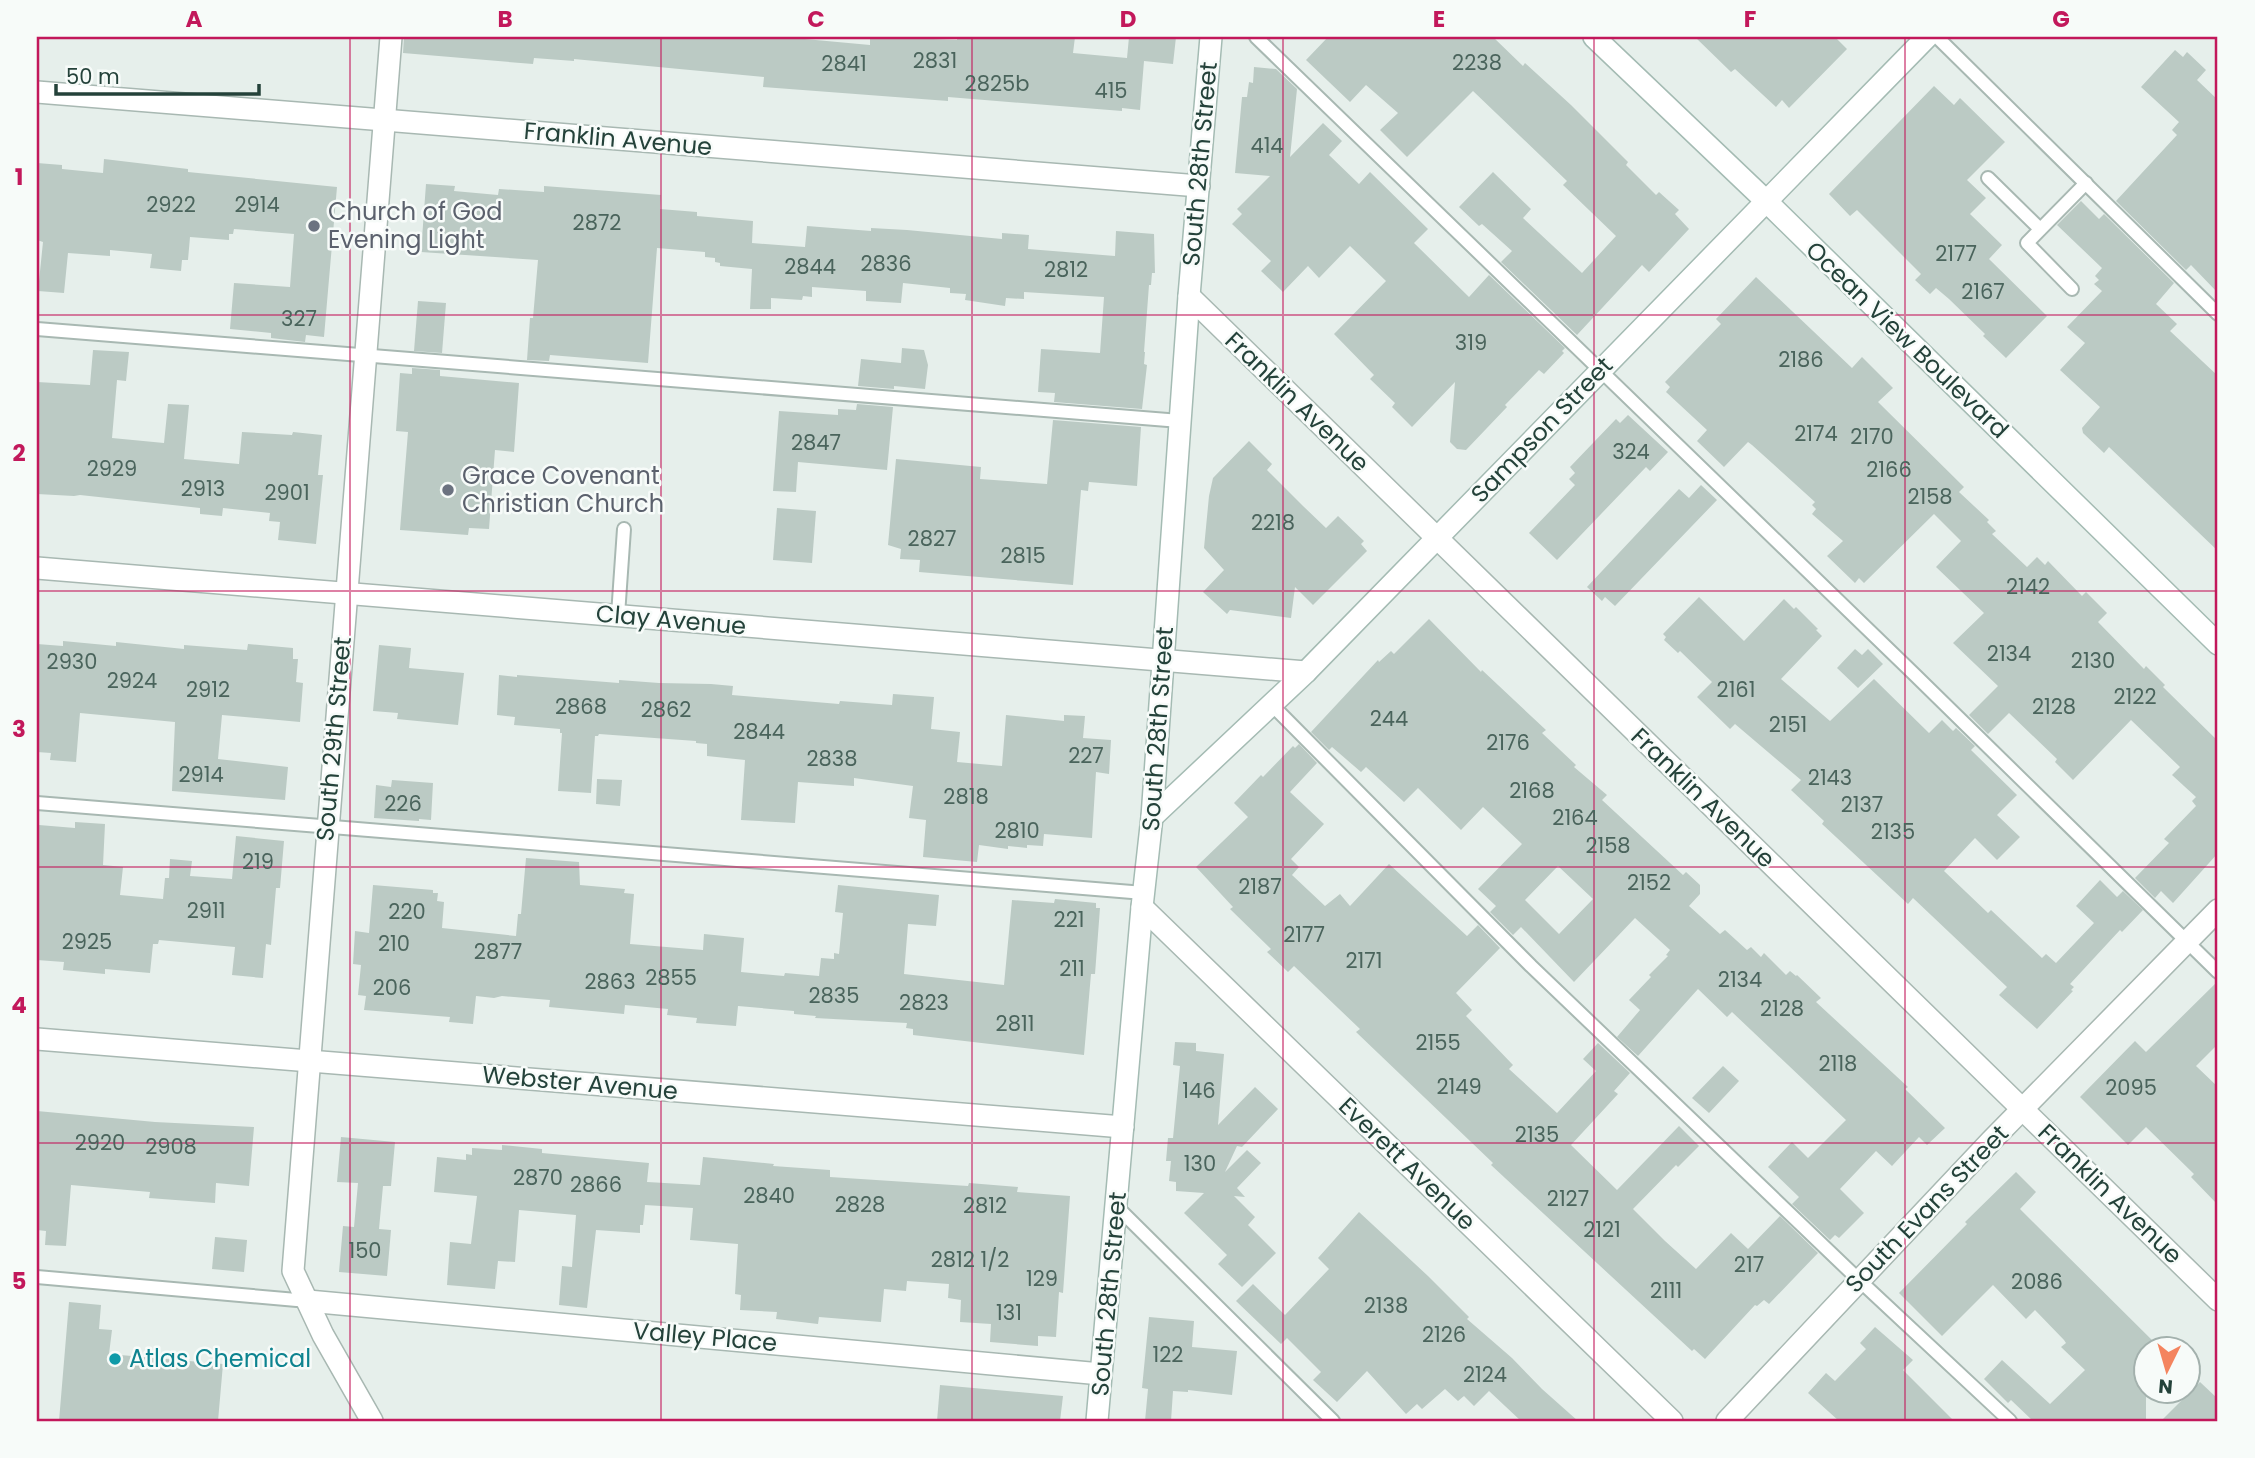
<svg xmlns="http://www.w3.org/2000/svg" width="2255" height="1458" font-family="Poppins,sans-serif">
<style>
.building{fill:#bbcac4;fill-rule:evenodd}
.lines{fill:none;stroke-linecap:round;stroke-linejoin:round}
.lane-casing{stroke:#a8b8b2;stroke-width:16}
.street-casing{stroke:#a8b8b2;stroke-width:24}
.secondary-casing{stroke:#a4bbb3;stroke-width:24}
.lane{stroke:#fff;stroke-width:12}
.street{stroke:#fff;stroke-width:21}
.secondary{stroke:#fff;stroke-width:21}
.grid{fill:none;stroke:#c2185b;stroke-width:2;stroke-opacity:0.55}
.worship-dot{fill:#6b7280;stroke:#f7fbf9;stroke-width:2.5}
.culture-dot{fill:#0f9aa8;stroke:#f7fbf9;stroke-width:2.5}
.labels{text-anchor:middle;stroke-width:5;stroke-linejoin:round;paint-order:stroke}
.number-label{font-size:21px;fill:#4a645c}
.street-label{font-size:24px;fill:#24423a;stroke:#f7fbf9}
.worship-label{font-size:24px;fill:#5b616d;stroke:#f7fbf9;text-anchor:start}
.culture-label{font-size:24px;fill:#0d838f;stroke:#f7fbf9;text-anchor:start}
.neatline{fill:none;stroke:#c2185b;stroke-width:2.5}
.grid-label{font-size:23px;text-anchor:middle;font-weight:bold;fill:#c2185b}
</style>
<rect width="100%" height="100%" fill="#e6efeb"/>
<!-- building -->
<g class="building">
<path d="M404,37h391l-1,1 76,7v-7l15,1v-2l72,3v-3h118l-2,16 54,5 2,-21h47l-3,27 -29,-3 -4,49 -18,-2v3l-174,-14v4l-185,-14 1,-10 -190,-18v2l-40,-3 -1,6 -130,-11z"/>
<path d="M1328,37h165l30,29 2,-3 46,42 57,57 -2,3 30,30 3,-3 20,18 -4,4 14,15 -40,43 -7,-7 -65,70 -76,-73 11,-11 -30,-27 -3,2 -20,-19 34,-35 38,37 -8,9 59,55 34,-37 -53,-51 4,-4 -94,-90 -66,66 -27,-27 18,-17 -32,-28 -16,17 -44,-42z"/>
<path d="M1695,37h140l12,12 -58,59 -7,-8 -6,7 -41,-38 -4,3z"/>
<path d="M2175,50l8,7 4,-5 19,18 -9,10 21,20v193l-27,-28 -5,5 -70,-69 61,-66 -5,-5 7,-8 -38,-35z"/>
<path d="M1254,67l22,2 21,20 -7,68 33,-34 19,18 -13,14 30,29 11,-12 58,57 -14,14 55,54 20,-22 76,73 -3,3 2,2 -20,21 -5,-4 -34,35 2,2 -41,43 -9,-1 -7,-7 5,-60 -43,45 -20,-20 3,-4 -25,-24 4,-4 -40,-41 52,-53 -36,-35 -31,32 -11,-12 -25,26 -22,-21 10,-10 -39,-37 10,-10 -5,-5 33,-33 -35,-3 7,-76h5l2,-15 4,1z"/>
<path d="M1934,86l20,19 6,-7 45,44 -38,38 19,18 -16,16 32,31 -13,14 58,57 -41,42 -23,-22 2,-2 -36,-35 -13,-11 -6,6 -15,-14 6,-6 -64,-64 -7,6 -21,-22z"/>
<path d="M104,159l84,10v3l149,15 -13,150 -18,-2 -1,7 -34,-4v-5l-41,-4 4,-46 56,4 4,-53 -60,-5 -1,5h-4v6l-39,-3 -2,23h-6l-1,11 -31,-3 2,-14 -42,-4v6l-42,-3 -4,40 -26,-2 5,-49 -6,-2v-77l25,2v4l41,4z"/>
<path d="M426,184l29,2 -1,5 44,4 1,-6 45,3v-6l117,9 -1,14 37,3v4l56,5 -1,22 53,4 2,-21 64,5v-3l36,2 95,9v-6l27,2 -1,14 87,7 1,-25 38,3 1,39h-3l-1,12h-2l-5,67h1l-1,12 3,1 -5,44 -88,-7 1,-9 -17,-1 3,-43 59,4 4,-56 -80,-5v7l-18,-1 -1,8 -40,-6 1,-6 -16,-1v-5l-47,-5 -2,20 -35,-2v-10l-54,-4v10l-9,-1 -1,4 -31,-2v11h-21l2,-40 -32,-3v-3l-5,-1v-4l-10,-1v-5l-48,-4 -9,115 -98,-8 -1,6 -22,-1 3,-42h3l5,-58 -117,-8z"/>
<path d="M2081,201l18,18 5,-5 70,69 -18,21 21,20 -7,7 48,45v175l-109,-104 -5,6 -21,-20 -1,-5 18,-21 -40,-37 25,-27 -18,-16 35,-36 -8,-7 5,-4 -4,-4 7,-8 -45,-43z"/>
<path d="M1756,277l96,91 10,-11 31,31 -15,14 86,85 -5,5 30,28 -2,2 9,9 -4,3 35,33 10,-10 8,8 3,-4 34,35 4,-4 21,21 -9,9 46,47 2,-3 19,19 -2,2 55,54v112l-45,50 -12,-12 -6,7 -20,-20 34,-35 -5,-4 32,-33 -4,-5 4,-4 -24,-22 8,-8 -49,-47 -58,60 -18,-18 2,-3 -48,-46 -21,21 -19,-19 29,-29 -45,-43 31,-30 -48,-46 25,-26 -27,-27 -70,69 -5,-5 -4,5 -28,-27 16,-15 -31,-27 4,-5 -4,-4 3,-3 -63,-57 -4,-3 -24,25 -27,-26 10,-11 -41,-38 4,-5 -5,-5 56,-58 -5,-5z"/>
<path d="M418,301l28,2 -4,50 -28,-2z"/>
<path d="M902,348l22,2 4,15 -3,24 -31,-3v3l-36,-3 3,-27 40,4z"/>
<path d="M93,350l36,2 -3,29 -9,-1 -5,58 52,5 4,-39 21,1 -5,54 55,5 3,-32 50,3 1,-3 29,3 -4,40h5l-7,69 -38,-4 2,-18 -11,-1 1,-8 -47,-5 -1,8 -22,-2v-6l-18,-2 -102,-11 -6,1 -37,-2v-112l53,3z"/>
<path d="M412,368l28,2v6l79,7 -5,69 -19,-2 -6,79 -20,-1 -1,7 -68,-5 8,-98 -12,-1 4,-58 12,1z"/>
<path d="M857,404l36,3 -6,63 -89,-8 -2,30 -23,-1 6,-80 59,4v-6l18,1z"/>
<path d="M1628,415l40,37 -18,19 -4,-4 -89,93 -28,-27 46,-48 -6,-6 6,-6 -5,-6 46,-48 4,4z"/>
<path d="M1053,420l88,7 -4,59 -48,-4 -1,9 -7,-1 -8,95 -154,-13 1,-12 -20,-1 1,-10 -13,-4 8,-86 85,8 -1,12 67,5z"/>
<path d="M1249,441l23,23 -5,6 36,36 23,22 12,-12 26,25 -3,3 6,7 -54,54 -18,-18 -4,31 -61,-8 -3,4 -24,-22 21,-22 -20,-22 5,-52 4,-18z"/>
<path d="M1701,485l16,15 -102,106 -10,-9 -3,4 -15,-14 92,-98 10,9z"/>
<path d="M777,508l39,3 -4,52 -39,-3z"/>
<path d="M1699,597l45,44 40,-42 10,10 2,-2 22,22 -2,1 6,6 -41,43 49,42 44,-42 55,54 13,-13 11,11 3,-3 19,18 -4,4 46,45 -20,20 23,22 -23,23 -22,-22 -31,33 44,42 3,-3 51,48 4,-4 10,9 38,-40 -18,-17 24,-26 17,17 6,-6 20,19 -21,22 -2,-2 -50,54 4,3 -3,3 2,1 -36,38 -38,-34 8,-8 -94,-89 -5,6 -86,-80 2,-3 -33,-31 10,-10 -66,-56 -5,5 -33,-32 15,-15 -32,-31 -2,2 -14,-13 2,-3 -3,-3z"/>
<path d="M1429,619l52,53 1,-2 64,60 -4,3 34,32 -2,2 33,28 -5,5 81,75 3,-3 14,13v9l-11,12 31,28 5,-4 22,20 4,-3 10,10 3,-4 22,22 4,-4 6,5 1,-1 24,23 -5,4 92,85 -3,2 40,39 -18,17 -8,-8 -27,29 -16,-15 -36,38 24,24 -25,25 -4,-3 -5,5 -38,-36 7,-7 -31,-30 24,-25 16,16 38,-38 -114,-108 -5,5 -29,-28 -60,67 -21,-19 23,-27 -11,-10 22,-23 -2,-2 19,-19 -2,-1 4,-5 -35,-32 -61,64 -53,-55 -8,8 -23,-23 6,-6 -18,-17 44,-45 -39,-37 -22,23 -43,-42 -14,14 -38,-35 -5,5 -29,-25 -3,3 -18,-18 67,-72 1,2 12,-11 3,3zM1558,866l35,33 -34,35 -34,-34z"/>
<path d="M63,641l53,5v-4l68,7v-4l63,5 1,-6 45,4v11h5l-2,23 7,1 -3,39 -78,-7 -4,44 70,8 -3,33 -113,-9 3,-69 -95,-9 -4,49 -26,-2 1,-7 -14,-1v-108l26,2z"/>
<path d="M379,645l32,3 -2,20 55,5 -6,52 -61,-6 1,-6 -25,-2z"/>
<path d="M1855,649l7,6 6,-6 15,15 -25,24 -21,-20z"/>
<path d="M499,675l18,2v-2l102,8v-3l40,3 52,1 22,2 -1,9 107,9 1,-3 52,4 1,-11 41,3 -3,32 29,3 -3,30 45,4 4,-51 58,6v-6l21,1 -2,22 28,2 -2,34 -13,-2 -4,66 -48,-4 -1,12 -16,-1v3l-19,-2v3l-29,-4 -2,17 -54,-5 3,-37 -17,-2 4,-32 -59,-8v8l-56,-4 -3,41 -54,-3 4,-60 -38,-4v-12l-11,-1v-2l-97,-7 -1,2h-3l-4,57 -33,-2 4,-58h-2v-4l-46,-4 1,-8 -18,-2z"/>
<path d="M1299,744l18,19 -27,29 34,32 -33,35 8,8 -7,8 33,31 15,-12 10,12 39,-42 78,72 11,-11 22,23 -44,45 16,17 -6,6 47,49 -4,4 48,44 39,-42 -13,-12 15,-16 32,30 -16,18 4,3 -47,51 46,45 62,-64 20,20 -21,21 -2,-2 -43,44 32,32 31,28 35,-36 17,16 32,-33 38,37 -49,51 -5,-4 -7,6 -2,-1 -50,54 -11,-10 -2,2 -201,-186 2,-2 -137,-131 4,-3 -66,-63 -6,6 -21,-20 4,-3 -41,-40 3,-2 -37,-40 52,-50 -14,-14 27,-28 2,2 30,-31 2,2z"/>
<path d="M597,779l25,1 -2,26 -24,-2z"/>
<path d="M392,780l41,3 -2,37 -12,-1v2l-45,-3 2,-33 15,2z"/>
<path d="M75,822l30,2 -2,41 20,2 -3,28 43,4 2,-21h4l1,-19 22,2 -2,15 42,3 4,-43 48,5 -4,47h-4l-5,57 -5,-1 -3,34 -31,-3 3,-28 -76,-7 -1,4h-5l-3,29 -45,-4v5l-42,-4 1,-8 -27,-2v-127h2v-8l36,3z"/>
<path d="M526,858l53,4 1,23 45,4 -1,4 10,1 -4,50 73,6 1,-16 40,4 -3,34 43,4 1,-3 34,3 2,-18 13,1v-6l5,1 4,-41 -8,-1 3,-27 101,10 -3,31 -28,-2 -4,50 100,11 8,-85 42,3 1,-4 41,4v5h4l-5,66h-4l-7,81 -171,-20v-6l-7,-1 1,-5 -92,-5 1,-2 -22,-2v-3l-56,-5 -2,20 -40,-3 1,-5 -30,-3 1,-6 -43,-4 -1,9 -75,-7 1,-7 -48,-4 -8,2 -18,-2 -3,28 -24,-2 1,-5 -86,-7 2,-14 -8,-1 3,-30 -8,-1 2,-33 14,2 4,-48 60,5v3h5l-1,8 7,1 -2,26 74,8 2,-22h3z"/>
<path d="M2218,981v63l-22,22 22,21v118l-27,-28 3,-3 -48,-47 -18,18 -48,-48 55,-56 11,11z"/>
<path d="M1175,1042l21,1v8l28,3 -6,71 37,-38 23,22 -36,38 -5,-1 -12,26 22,-22 14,13 -24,25 8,9 -11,-1 21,21 -7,8 28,28 -34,34 -24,-23 9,-9 -43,-42 20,-20 -28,-2v-9l-7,-1 2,-20h-5l2,-23h5l7,-72 -7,-1z"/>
<path d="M1723,1066l16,15 -30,32 -17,-15z"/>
<path d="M37,1111l118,11 99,5 -5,59 -33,-3 -1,20 -66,-5 1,-6 -79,-7 -5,61 -21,-1 1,-14 -9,-1z"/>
<path d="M341,1137l54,5 -4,44h-8l-4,43 12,1 -4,46 -48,-4 4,-46 11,1 4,-44 -21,-1z"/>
<path d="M502,1145l40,4v4l107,10 -2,19 53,3 3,-28 71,7 -1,2 57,4v7l138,9 1,-3 49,4 -1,5 53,4 -7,97 -4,-1 -3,45 -18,-1v10l-48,-4 1,-18 -31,-2 1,-22 -13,-2 1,-14 -42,-3 -1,10 -22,-2 -3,33 -62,-5 -1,7 -42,-5 1,-7 -37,-2 1,-15 -6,-1 3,-50 -48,-4 3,-32 -48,-3 -2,20h-3v8l-44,-3 -9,78 -28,-3 3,-39 10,1 4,-52 -57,-5 -4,52 -17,-1 -3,28 -48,-4 3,-43 21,2 6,-48 -43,-4 3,-35 29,3v-6l6,1v-7l30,2z"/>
<path d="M2016,1172l20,20 -16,17 138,137 -3,3h-9v72h-113l-22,-21 -3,3 -24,-24 18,-19 48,44 35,-34 -24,-23 5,-4 -2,-3 -29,-30 -9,9 -33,-34 -51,51 -43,-43 68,-69 -2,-2z"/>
<path d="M1359,1212l69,64 41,41 -2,2 45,39 30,31 36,32h-57l-32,-30 -15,15 -10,-10 -6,5 -13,-12 -23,20 -5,-5 -11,10 -39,-43 -30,31 -24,-22 8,-8 -34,-34 -6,6 -45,-43 17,-17 32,31 44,-46 -11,-11z"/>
<path d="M215,1237l32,3 -3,32 -32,-3z"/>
<path d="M69,1302l32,3 -2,24 13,1 -3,24 114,10 -5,57h-159z"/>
<path d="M1149,1317l45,4 -2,26 45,4 -5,44 -44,-5v2l-15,-1 -2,30h-26l3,-32 -6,-1z"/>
<path d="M1875,1327l38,33 -10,10 51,51h-115l-31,-28 18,-20 9,8 31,-32 -6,-6z"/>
<path d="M2200,1382l18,17v22h-57z"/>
<path d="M940,1385l123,11 -3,25h-123z"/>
</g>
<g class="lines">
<defs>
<g id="lane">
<path d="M1256,37l659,638 303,297"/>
<path d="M1937,37l281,277"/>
<path d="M1988,178l52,51"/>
<path d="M2072,289l-45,-46 59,-60"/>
<path d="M37,329l1143,92"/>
<path d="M618,615l6,-86"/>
<path d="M1271,704l260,262 328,314 151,141"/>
<path d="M37,803l1107,90"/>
<path d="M1117,1207l216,214"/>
<path d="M37,1277l271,24"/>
</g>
<g id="street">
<path d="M37,92l1162,94"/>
<path d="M1189,296l1029,1004"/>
<path d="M37,568l1269,104"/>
<path d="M1142,907l530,514"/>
<path d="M37,1039l1086,88"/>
<path d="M308,1301l793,73"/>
<path d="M372,1421l-49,-86 -30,-64 98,-1234"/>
<path d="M1727,1421l264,-280 227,-231"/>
</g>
<g id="secondary">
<path d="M1594,37l172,164 452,443"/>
<path d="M1152,817l154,-145 621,-635"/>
<path d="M1097,1421l45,-514 10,-90 37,-521 22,-259"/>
</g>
</defs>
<!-- lane casing -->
<use href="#lane" class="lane-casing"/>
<!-- street casing -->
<use href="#street" class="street-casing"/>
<!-- secondary casing -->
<use href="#secondary" class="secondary-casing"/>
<!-- lane -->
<use href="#lane" class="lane"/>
<!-- street -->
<use href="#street" class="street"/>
<!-- secondary -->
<use href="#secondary" class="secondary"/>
</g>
<!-- grid -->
<path class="grid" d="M350,37v1384M661,37v1384M972,37v1384M1283,37v1384M1594,37v1384M1905,37v1384M37,315h2181M37,591h2181M37,867h2181M37,1143h2181"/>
<!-- markers -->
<g class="worship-dot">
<circle cx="314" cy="226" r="7"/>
<circle cx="448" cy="490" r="7"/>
</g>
<circle class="culture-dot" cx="115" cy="1359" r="7"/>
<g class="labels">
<!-- number labels -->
<g class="number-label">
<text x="935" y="68">2831</text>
<text x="1477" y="70">2238</text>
<text x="844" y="71">2841</text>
<text x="997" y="91">2825b</text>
<text x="1111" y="98">415</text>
<text x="1267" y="153">414</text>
<text x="171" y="212">2922</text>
<text x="257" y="212">2914</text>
<text x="597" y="230">2872</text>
<text x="1956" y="261">2177</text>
<text x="886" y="271">2836</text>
<text x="810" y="274">2844</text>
<text x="1066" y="277">2812</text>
<text x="1983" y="299">2167</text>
<text x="299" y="326">327</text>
<text x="1471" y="350">319</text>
<text x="1801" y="367">2186</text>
<text x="1816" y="441">2174</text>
<text x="1872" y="444">2170</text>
<text x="816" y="450">2847</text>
<text x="1631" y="459">324</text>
<text x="112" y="476">2929</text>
<text x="1889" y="477">2166</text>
<text x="203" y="496">2913</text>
<text x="287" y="500">2901</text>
<text x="1930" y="504">2158</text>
<text x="1273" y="530">2218</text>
<text x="932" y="546">2827</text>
<text x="1023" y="563">2815</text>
<text x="2028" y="594">2142</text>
<text x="2009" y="661">2134</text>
<text x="2093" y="668">2130</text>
<text x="72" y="669">2930</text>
<text x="132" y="688">2924</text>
<text x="208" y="697">2912</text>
<text x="1736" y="697">2161</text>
<text x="2135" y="704">2122</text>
<text x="581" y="714">2868</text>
<text x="2054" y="714">2128</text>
<text x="666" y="717">2862</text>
<text x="1389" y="726">244</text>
<text x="1788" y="732">2151</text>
<text x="759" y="739">2844</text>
<text x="1508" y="750">2176</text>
<text x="1086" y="763">227</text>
<text x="832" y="766">2838</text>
<text x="201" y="782">2914</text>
<text x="1830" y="785">2143</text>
<text x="1532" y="798">2168</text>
<text x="966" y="804">2818</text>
<text x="403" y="811">226</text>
<text x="1862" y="812">2137</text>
<text x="1575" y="825">2164</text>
<text x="1017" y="838">2810</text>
<text x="1893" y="839">2135</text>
<text x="1608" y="853">2158</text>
<text x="258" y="869">219</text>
<text x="1649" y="890">2152</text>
<text x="1260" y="894">2187</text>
<text x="206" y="918">2911</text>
<text x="407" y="919">220</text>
<text x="1069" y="927">221</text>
<text x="1304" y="942">2177</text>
<text x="87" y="949">2925</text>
<text x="394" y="951">210</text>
<text x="498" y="959">2877</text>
<text x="1364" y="968">2171</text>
<text x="1072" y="976">211</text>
<text x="671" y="985">2855</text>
<text x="1740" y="987">2134</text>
<text x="610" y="989">2863</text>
<text x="392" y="995">206</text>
<text x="834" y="1003">2835</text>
<text x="924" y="1010">2823</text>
<text x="1782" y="1016">2128</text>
<text x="1015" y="1031">2811</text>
<text x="1438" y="1050">2155</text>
<text x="1838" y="1071">2118</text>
<text x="1459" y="1094">2149</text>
<text x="2131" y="1095">2095</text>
<text x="1199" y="1098">146</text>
<text x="1537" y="1142">2135</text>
<text x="100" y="1150">2920</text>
<text x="171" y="1154">2908</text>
<text x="1200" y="1171">130</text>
<text x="538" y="1185">2870</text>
<text x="596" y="1192">2866</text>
<text x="769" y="1203">2840</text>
<text x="1568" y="1206">2127</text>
<text x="860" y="1212">2828</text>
<text x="985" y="1213">2812</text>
<text x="1602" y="1237">2121</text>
<text x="365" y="1258">150</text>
<text x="970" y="1267">2812 1/2</text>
<text x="1749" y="1272">217</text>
<text x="1042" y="1286">129</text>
<text x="2037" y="1289">2086</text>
<text x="1666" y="1298">2111</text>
<text x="1386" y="1313">2138</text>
<text x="1009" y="1320">131</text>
<text x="1444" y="1342">2126</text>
<text x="1168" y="1362">122</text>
<text x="1485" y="1382">2124</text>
</g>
<!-- street labels -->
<g class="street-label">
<text transform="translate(618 139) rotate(5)" y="8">Franklin Avenue</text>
<text transform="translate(1200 164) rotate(-85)" y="8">South 28th Street</text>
<text transform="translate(1907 340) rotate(44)" y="8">Ocean View Boulevard</text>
<text transform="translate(1297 402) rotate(44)" y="8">Franklin Avenue</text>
<text transform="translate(1542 430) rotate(-46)" y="8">Sampson Street</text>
<text transform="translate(671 620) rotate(5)" y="8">Clay Avenue</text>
<text transform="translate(1158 729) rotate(-86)" y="8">South 28th Street</text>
<text transform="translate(334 739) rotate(-85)" y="8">South 29th Street</text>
<text transform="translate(1703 798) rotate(44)" y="8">Franklin Avenue</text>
<text transform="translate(580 1083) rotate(5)" y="8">Webster Avenue</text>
<text transform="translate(1407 1164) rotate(44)" y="8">Everett Avenue</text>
<text transform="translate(2110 1194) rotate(44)" y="8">Franklin Avenue</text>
<text transform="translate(1927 1209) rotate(-46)" y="8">South Evans Street</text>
<text transform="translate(1109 1294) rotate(-85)" y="8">South 28th Street</text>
<text transform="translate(705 1337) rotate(5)" y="8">Valley Place</text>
</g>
<!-- worship labels -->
<g class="worship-label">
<text x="328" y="220">Church of God<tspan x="328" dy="28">Evening Light</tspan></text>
<text x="462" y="484">Grace Covenant<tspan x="462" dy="28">Christian Church</tspan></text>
</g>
<!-- culture labels -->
<g class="culture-label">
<text x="129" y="1367">Atlas Chemical</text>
</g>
</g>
<!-- border -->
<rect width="2255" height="1458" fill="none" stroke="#f7fbf9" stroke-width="77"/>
<!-- north arrow -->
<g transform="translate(2167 1370) rotate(185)"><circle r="33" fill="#f7fbf9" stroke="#a3b1ad" stroke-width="2"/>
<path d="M0-5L12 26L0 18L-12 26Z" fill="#f4845f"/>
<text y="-10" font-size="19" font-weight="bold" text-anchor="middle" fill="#24423a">N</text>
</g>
<!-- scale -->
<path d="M56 84v10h203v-10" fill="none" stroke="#24423a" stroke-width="3.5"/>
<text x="66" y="84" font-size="21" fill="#24423a" stroke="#f7fbf9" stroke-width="5" paint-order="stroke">50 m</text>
<rect x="38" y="38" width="2178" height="1382" class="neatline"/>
<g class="grid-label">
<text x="194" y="27">A</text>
<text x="505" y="27">B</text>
<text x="816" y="27">C</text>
<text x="1128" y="27">D</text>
<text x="1439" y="27">E</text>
<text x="1750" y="27">F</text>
<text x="2061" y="27">G</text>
<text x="19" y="185">1</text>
<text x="19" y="461">2</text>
<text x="19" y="737">3</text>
<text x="19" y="1013">4</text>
<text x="19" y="1289">5</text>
</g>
</svg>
